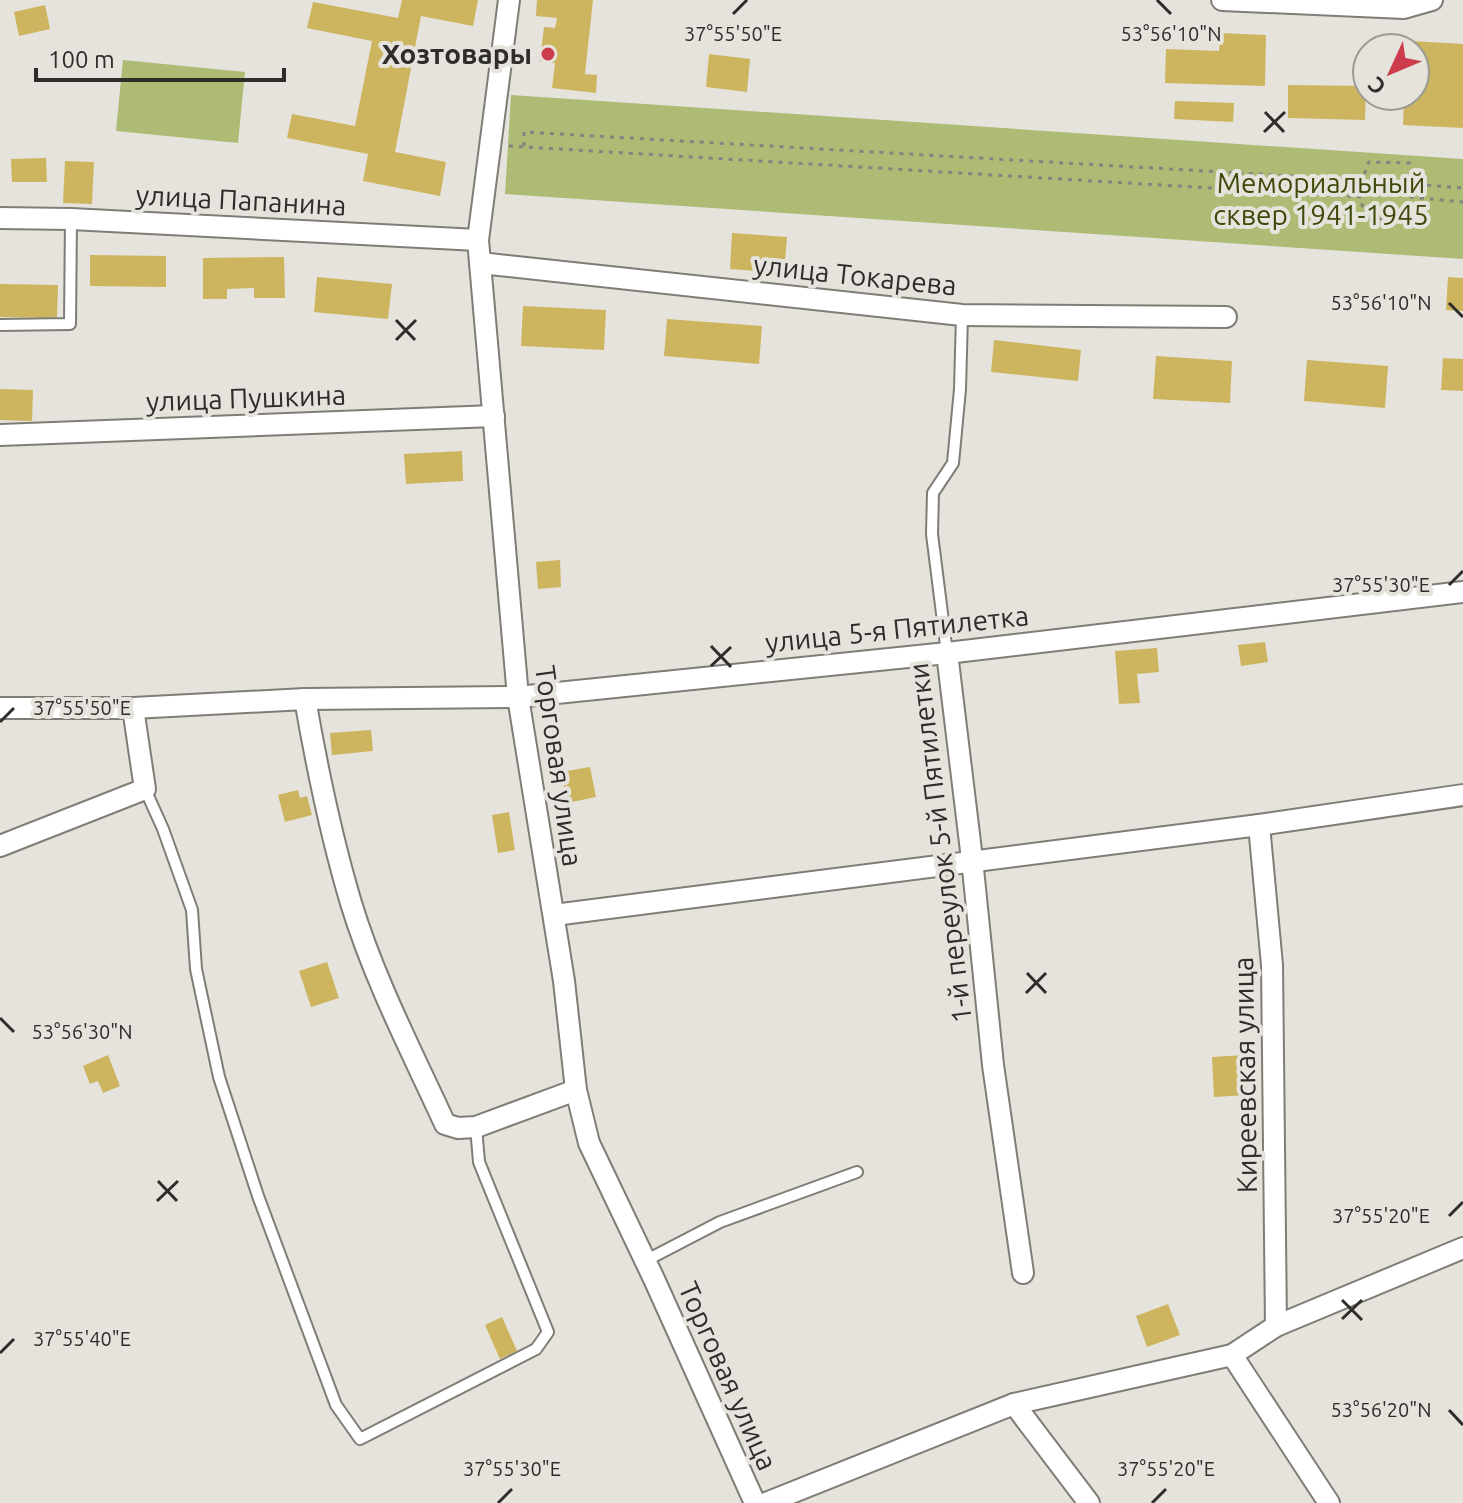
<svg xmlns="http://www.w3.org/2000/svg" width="1463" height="1503" font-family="Ubuntu,sans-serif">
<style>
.green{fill:#adbb75}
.building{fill:#cdb55f}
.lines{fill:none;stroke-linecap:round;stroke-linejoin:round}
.service-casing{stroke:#7f7d76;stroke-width:14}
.minor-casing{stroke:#7f7d76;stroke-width:24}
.path{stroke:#85837f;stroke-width:3;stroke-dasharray:4 6;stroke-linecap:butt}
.service{stroke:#fff;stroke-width:10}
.minor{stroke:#fff;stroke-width:20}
.ticks{fill:none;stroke:#2e2d2b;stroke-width:3}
.poi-dot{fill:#cc3c4d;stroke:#e5e3dc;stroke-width:3}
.labels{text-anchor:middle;stroke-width:8;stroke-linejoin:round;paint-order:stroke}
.poi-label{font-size:28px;font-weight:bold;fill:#2e2d2b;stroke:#e5e3dc;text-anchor:end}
.park-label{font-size:28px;fill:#3f4909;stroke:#e5e3dc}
.street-label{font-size:28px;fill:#2e2d2b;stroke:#e5e3dc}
.ticks-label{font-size:20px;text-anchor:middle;fill:#2e2d2b;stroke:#e5e3dc;stroke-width:8;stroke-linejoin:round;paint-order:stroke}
</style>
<rect width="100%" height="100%" fill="#e5e3dc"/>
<!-- green -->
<g class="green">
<path d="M123,60l122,12 -7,71 -122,-12z"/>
<path d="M511,95l952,64v100l-958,-65z"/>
</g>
<!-- building -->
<g class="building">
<path d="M402,0h76l-5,26 -52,-10 -26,136 51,10 -6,34 -77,-15 5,-27 -81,-16 5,-24 63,12 17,-85 -65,-13 6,-26 85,16z"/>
<path d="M537,0h56l-8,74 12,1 -1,18 -44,-5 3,-25 -15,-2 4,-34 11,1 2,-10 -21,-2z"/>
<path d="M45,5l5,24 -31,7 -5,-24z"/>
<path d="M1220,33l46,2 -1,51 -100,-3 1,-34 53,2z"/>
<path d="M1412,41l51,3v84l-60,-3 1,-29 16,-3 1,-34h-6z"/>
<path d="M709,54l41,5 -3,33 -41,-5z"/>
<path d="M1288,85l78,1 -1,34 -77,-2z"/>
<path d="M1175,101l59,2 -1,19 -59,-3z"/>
<path d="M46,158l1,24h-35l-1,-23z"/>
<path d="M65,161l29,1 -2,42 -29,-1z"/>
<path d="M732,233l55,4 -3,36 -54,-4z"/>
<path d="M90,255l76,1v31l-76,-1z"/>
<path d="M284,257l1,41h-31v-10l-27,1v10h-24v-41z"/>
<path d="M317,277l75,7 -4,35 -74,-7z"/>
<path d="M1448,277l15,1v33l-17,-1z"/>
<path d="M0,284l58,1 -1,33 -57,-1z"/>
<path d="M523,306l83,4 -2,40 -83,-4z"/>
<path d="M667,319l95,7 -3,38 -95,-8z"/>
<path d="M994,340l87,10 -3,31 -87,-9z"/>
<path d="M1156,356l76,5 -2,42 -77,-4z"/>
<path d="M1443,358l20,1v32l-22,-1z"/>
<path d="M1307,360l81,6 -3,42 -81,-7z"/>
<path d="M0,389l33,1 -1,31 -32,-1z"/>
<path d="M462,451l1,30 -57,3 -2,-30z"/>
<path d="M560,560l1,27 -23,2 -2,-27z"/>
<path d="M1265,642l3,20 -27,4 -3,-21z"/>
<path d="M1157,648l2,24 -22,2 3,29 -21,1 -4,-53z"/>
<path d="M371,730l2,21 -41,4 -2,-22z"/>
<path d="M590,767l6,30 -29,6 -6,-31z"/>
<path d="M298,790l2,8 7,-2 5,19 -27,7 -7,-27z"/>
<path d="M509,812l6,38 -17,3 -6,-38z"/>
<path d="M327,962l12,36 -28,9 -12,-36z"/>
<path d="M108,1055l12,31 -17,7 -5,-12 -8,3 -7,-18z"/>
<path d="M1245,1055l2,40 -33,2 -2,-40z"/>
<path d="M1168,1304l12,31 -33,12 -11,-31z"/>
<path d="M502,1317l15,34 -17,8 -15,-34z"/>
</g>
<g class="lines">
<defs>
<g id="service">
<path d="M0,325l70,-1 1,-105"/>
<path d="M947,653l-15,-119 1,-41 20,-30 7,-74 2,-74"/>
<path d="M145,789l18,40 29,81 4,59 23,108 39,119 78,209 24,34 176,-90 12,-17 -69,-170 -3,-35"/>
<path d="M645,1261l75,-39 137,-50"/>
</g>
<g id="minor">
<path d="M509,0l-31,240 40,457 46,284 12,109 13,53 65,136 101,224"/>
<path d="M1222,0l182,8 28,-8"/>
<path d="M0,218l71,1 407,21"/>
<path d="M480,263l482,52 264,2"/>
<path d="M0,435l494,-19"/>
<path d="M947,653l25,206 21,206 30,208"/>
<path d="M305,699c12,69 26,137 46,204 23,76 61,149 94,221l13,4 18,-1 100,-37"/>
<path d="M0,708h133l172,-9 213,-2 429,-44 516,-61"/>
<path d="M1259,825l13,140 4,361"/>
<path d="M0,846l145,-57 -12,-81"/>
<path d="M554,915l705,-90 204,-30"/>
<path d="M1232,1355l97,148"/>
<path d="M1014,1404l75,99"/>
<path d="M766,1503l248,-99 218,-49 44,-29 187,-78"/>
</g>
</defs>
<!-- service casing -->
<use href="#service" class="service-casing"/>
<!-- minor casing -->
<use href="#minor" class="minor-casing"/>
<!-- path -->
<g class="path">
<path d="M509,146l852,51 3,22h42l4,-22 53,5"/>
<path d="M524,146v-14l838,48 7,-18 41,1 2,21 51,4"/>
</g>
<!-- service -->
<use href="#service" class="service"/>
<!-- minor -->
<use href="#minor" class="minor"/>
</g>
<!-- ticks -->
<path class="ticks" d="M1157,0l14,14M733,14l14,-14M1265,112l19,20M1264,132l21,-20M1449,303l14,14M396,320l19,20M396,340l20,-20M1449,585l14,-14M711,646l20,21M711,666l20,-19M0,722l14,-14M1027,973l19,20M1026,993l20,-20M0,1018l14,14M158,1181l19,20M157,1201l21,-20M1449,1216l14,-14M1342,1300l20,20M1342,1319l20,-19M0,1353l14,-14M1449,1410l14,15M498,1503l14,-14M1152,1503l14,-14"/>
<!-- markers -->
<circle class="poi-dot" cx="548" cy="54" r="8"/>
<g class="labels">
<!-- poi labels -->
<g class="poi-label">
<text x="532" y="64">Хозтовары</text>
</g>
<!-- park labels -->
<g class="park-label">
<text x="1321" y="193">Мемориальный<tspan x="1321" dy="32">сквер 1941-1945</tspan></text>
</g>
<!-- street labels -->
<g class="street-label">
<text transform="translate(241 200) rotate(3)" y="10">улица Папанина</text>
<text transform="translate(855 275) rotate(6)" y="10">улица Токарева</text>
<text transform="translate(246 398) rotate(-2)" y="10">улица Пушкина</text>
<text transform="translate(897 629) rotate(-6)" y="10">улица 5-я Пятилетка</text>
<text transform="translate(559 766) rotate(82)" y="10">Торговая улица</text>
<text transform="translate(940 843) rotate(-97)" y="10">1-й переулок 5-й Пятилетки</text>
<text transform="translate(1245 1075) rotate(-91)" y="10">Киреевская улица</text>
<text transform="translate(728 1376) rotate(66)" y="10">Торговая улица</text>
</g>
</g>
<g class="ticks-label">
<text x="733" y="41">37°55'50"E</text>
<text x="1171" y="41">53°56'10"N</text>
<text x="1381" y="310">53°56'10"N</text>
<text x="1381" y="592">37°55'30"E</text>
<text x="82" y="715">37°55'50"E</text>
<text x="82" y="1039">53°56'30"N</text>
<text x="1381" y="1223">37°55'20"E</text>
<text x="82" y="1346">37°55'40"E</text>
<text x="1381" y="1417">53°56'20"N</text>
<text x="512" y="1476">37°55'30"E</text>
<text x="1166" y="1476">37°55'20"E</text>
</g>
<!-- north arrow -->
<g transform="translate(1391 72) rotate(226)"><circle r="38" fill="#e5e3dc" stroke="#9c9a95" stroke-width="2"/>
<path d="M0-6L14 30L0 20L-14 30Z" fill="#cc3c4d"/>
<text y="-12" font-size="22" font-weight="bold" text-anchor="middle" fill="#2e2d2b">С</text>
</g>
<!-- scale -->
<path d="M36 68v12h248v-12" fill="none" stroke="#2e2d2b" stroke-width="4"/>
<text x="48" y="68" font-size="24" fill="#2e2d2b" stroke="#e5e3dc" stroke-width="6" paint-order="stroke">100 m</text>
</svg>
